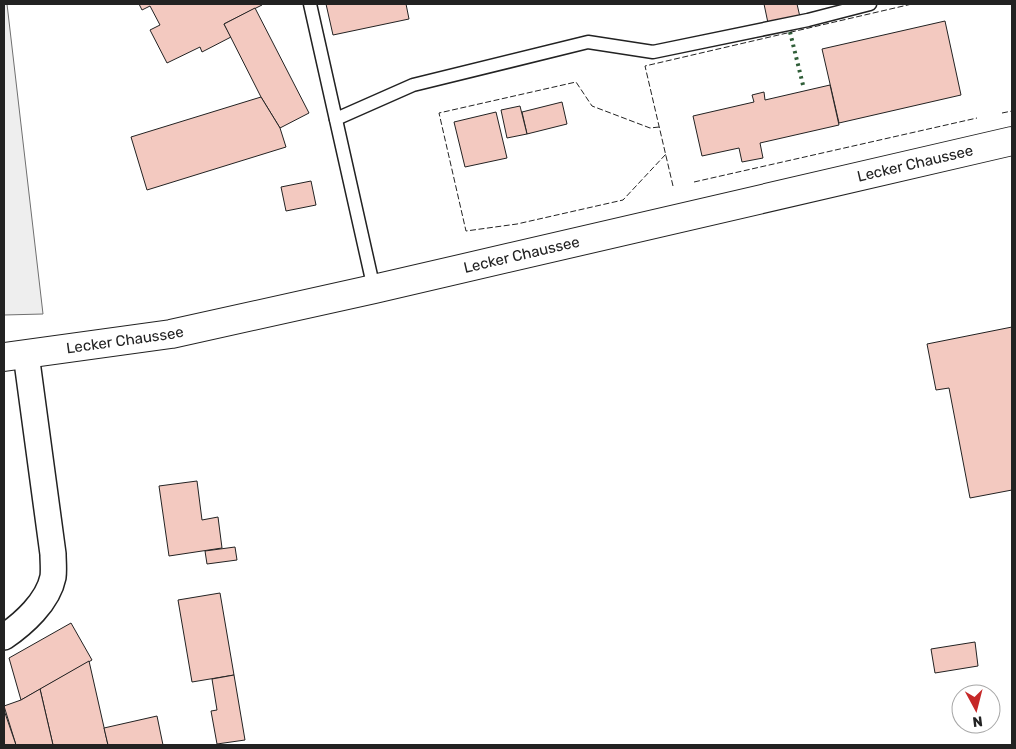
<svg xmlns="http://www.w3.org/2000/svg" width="1016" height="749" font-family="Rubik,sans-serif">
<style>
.green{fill:#eee;stroke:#6f6f6f}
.building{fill:#f3c9c0;stroke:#222}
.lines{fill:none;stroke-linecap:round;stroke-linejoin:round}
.service-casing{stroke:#222;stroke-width:15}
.minor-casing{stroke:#222;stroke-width:28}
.tertiary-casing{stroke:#222;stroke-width:30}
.service{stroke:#fff;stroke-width:12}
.minor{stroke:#fff;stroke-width:25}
.tertiary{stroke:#fff;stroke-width:28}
.hedge{stroke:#2f5e38;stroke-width:4;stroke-dasharray:2.5 4;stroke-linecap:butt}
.fence{stroke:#222;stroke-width:1;stroke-dasharray:6 2.5;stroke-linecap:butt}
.labels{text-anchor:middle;stroke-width:4;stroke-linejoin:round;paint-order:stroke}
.street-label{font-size:15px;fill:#222;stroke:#fff}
</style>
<rect width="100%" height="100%" fill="#fff"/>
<!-- green -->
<path class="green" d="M4,4h3l36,310 -39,1z"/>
<!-- building -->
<g class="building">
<path d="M139,4h122l1,1 -38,19 7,13 -29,15 -2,-5 -33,16 -17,-33 10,-5 -10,-19 -8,4z"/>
<path d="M326,4h80l3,15 -76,16z"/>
<path d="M764,4h33l3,13 -32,6z"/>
<path d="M255,8l54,105 -29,15 -19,-31 -37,-73z"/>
<path d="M945,21l16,74 -122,28 -17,-74z"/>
<path d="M830,85l9,40 -79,18 3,15 -21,4 -3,-14 -37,8 -9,-40 61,-14 -2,-7 12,-3 1,8z"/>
<path d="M261,97l19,31 6,19 -139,43 -16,-53z"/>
<path d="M562,102l5,22 -40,10 -5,-22z"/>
<path d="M520,106l7,28 -20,4 -6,-28z"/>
<path d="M496,112l11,46 -42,9 -11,-45z"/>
<path d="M311,181l5,24 -30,6 -5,-24z"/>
<path d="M1012,327v163l-42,8 -21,-110 -13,2 -9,-46z"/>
<path d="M197,481l5,39 16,-3 4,31 -53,8 -10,-70z"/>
<path d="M235,547l2,13 -30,4 -2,-13z"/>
<path d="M220,593l14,82 -42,7 -14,-82z"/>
<path d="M71,623l21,37 -71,40 -12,-42z"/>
<path d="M975,642l3,24 -43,7 -4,-24z"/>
<path d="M89,661l19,84h-55l-13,-56z"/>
<path d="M234,675l11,65 -28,4 -6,-33 6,-1 -5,-31z"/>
<path d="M40,689l13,56h-37l-12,-39 17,-6z"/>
<path d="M4,710l12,35h-12z"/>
<path d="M157,716l6,29h-55l-4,-17z"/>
</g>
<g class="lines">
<defs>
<g id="service">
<path d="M310,4l64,285"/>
<path d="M336,119l77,-34 175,-43 65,10 155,-32 62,-16"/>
</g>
<path id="minor" d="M4,637c19,-13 44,-35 49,-60 1,-7 0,-16 0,-23l-27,-200"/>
<g id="tertiary">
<path id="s1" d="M4,357l167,-23 203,-45 638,-148"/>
</g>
</defs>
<!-- service casing -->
<use href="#service" class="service-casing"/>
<!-- minor casing -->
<use href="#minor" class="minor-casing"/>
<!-- tertiary casing -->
<use href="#tertiary" class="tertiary-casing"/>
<!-- service -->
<use href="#service" class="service"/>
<!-- minor -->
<use href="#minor" class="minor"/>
<!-- tertiary -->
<use href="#tertiary" class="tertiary"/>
<!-- hedge -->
<path class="hedge" d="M790,32l13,53"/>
<!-- fence -->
<g class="fence">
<path d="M1002,113l10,-2"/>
<path d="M659,127l-9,1 -58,-22 -16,-24 -137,31 27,118 51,-7 106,-24 43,-46"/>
<path d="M694,182l283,-64"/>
<path d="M673,186l-28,-120 267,-62"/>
</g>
</g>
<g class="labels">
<!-- street labels -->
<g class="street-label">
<text dy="5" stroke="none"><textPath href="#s1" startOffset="932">Lecker Chaussee</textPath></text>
<text dy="5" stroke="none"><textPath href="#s1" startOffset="528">Lecker Chaussee</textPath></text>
<text dy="5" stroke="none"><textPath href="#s1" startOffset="122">Lecker Chaussee</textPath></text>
</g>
</g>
<!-- border -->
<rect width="1016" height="749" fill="none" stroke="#222222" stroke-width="10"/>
<!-- north arrow -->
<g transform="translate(976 709) rotate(173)"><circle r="24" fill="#ffffff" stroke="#a7a7a7"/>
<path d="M0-4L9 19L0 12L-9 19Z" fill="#c62828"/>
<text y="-8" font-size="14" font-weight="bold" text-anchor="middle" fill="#222222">N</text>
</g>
</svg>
